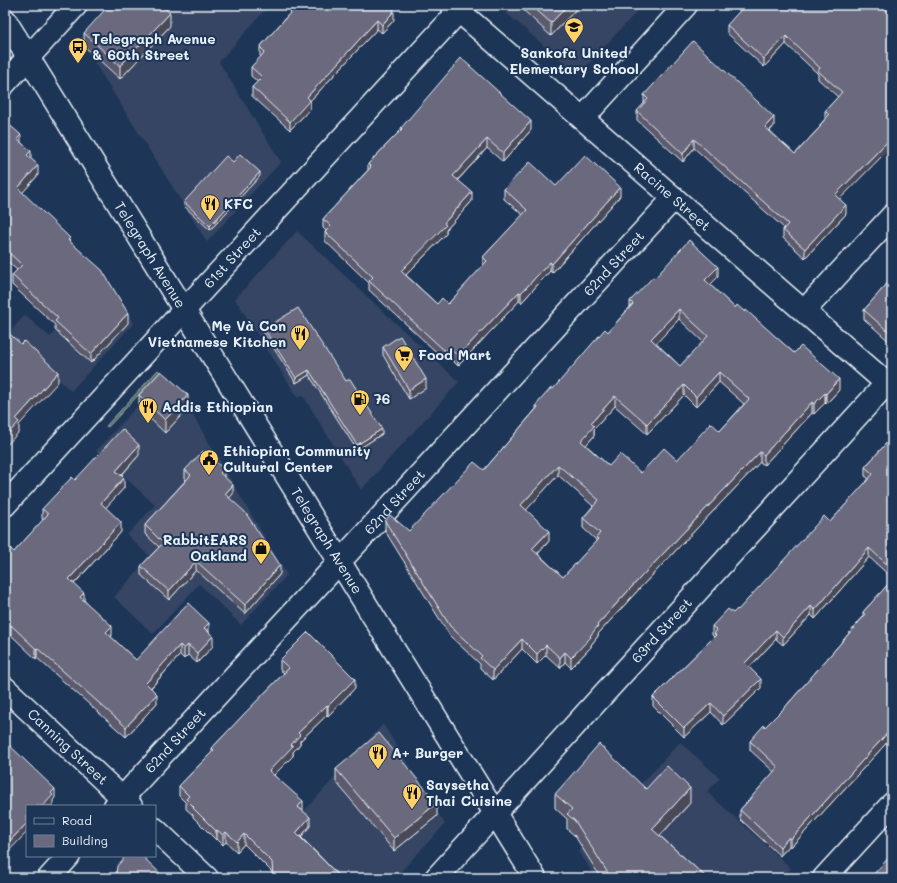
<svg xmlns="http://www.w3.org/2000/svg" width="897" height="883" font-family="Mali,sans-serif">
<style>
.built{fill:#344563}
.green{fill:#576c68;stroke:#a0aeb0}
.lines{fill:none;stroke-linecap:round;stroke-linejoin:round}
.street-casing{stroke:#e8f1f8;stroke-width:25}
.secondary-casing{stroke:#e8f1f8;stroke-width:25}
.street{stroke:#1d3557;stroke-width:22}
.secondary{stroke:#1d3557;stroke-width:22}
.wall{fill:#5b5a6c;stroke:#e8f1f8;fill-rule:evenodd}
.shaded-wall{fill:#4a4a58;stroke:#e8f1f8}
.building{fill:#6a697e;stroke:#e8f1f8;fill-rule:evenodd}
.labels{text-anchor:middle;stroke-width:4;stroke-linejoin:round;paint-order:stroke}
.poi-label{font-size:14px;font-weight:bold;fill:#e8f1f8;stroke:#1d3557;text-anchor:start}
.street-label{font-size:14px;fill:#e8f1f8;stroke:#1d3557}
</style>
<rect width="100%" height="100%" fill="#1d3557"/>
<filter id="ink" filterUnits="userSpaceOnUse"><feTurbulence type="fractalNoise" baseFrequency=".025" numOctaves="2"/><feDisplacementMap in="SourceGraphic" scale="8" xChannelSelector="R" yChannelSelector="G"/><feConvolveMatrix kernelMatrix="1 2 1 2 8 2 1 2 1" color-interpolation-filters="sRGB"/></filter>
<g filter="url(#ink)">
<!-- built -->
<g class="built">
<path d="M118,5h145l4,3 -48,54 62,100 -74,80 -125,-199z"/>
<path d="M512,5h131l-65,70 -73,-63z"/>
<path d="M297,231l162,151 -98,108 -59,-96 -4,4 -63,-99z"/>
<path d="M106,276l28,47 -63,68 -63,-57 17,-19 25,22z"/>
<path d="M169,375l118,200 -46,50 -42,-41 -46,50 -39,-37 36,-40 -23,-22 28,-30 -59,-54 69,-75z"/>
<path d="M383,724l62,100 -50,54h-57l-51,-48z"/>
<path d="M680,742l40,36 -13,14 84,76 -8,10h-188l-16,-27z"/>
</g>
<!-- green -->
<path class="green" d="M158,370l2,2 -52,55 -2,-1z"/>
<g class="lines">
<defs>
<g id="street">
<path id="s1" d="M452,5l440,383"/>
<path d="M5,83l71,-78"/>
<path d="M583,118l103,-113"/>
<path d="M804,311l88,-95"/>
<path id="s2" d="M5,505l454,-494"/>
<path id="s3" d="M5,688l126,118"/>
<path id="s4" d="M115,806l559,-608"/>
<path d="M155,829l52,49"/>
<path d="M49,878l20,-22"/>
<path id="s5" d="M436,878l451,-495"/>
<path d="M824,878l68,-74"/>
</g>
<g id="secondary">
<path id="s6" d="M5,20l530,858"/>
</g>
</defs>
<!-- street casing -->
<use href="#street" class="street-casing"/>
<!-- secondary casing -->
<use href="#secondary" class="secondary-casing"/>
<!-- street -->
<use href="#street" class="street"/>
<!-- secondary -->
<use href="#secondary" class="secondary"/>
</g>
<!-- wall -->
<g class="wall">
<path d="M297,5l97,15 -12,13 -5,-4 -67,72v8l-20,21 -38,-34v-9l6,-5 -7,-6v-9l10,-10 -1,-1v-9z"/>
<path d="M519,5h61l-29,31 -32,-30z"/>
<path d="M892,5v141l-53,53 7,15 -41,44 -22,-20v-8l1,-2 -90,-80 -11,14 -46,-42v-9l7,-7v-9l130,31 -4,5 25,23 25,-27v-2l5,-6v-8l13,-14 -20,-18v-5l-32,-30 -22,23 -37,-34v-8z"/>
<path d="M170,26l-50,53 -36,-33v-13z"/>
<path d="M5,121l16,21 10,17 7,16 -16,18 48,48 58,82 -37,40 -36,-33v-5l-43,-40v-10l5,-5 -12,-11z"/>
<path d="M401,128l130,2 -28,32 -16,-14 -29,32 14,21 -26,29v4l-40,41 31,29h11l35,-38v-9l40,-42 -19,-16v-10l52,-3 64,10 -68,77 -2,-2 -29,32 -2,-2 -61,65 -9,-9 -3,4 -77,-71v-7l-44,-42v-9l1,-1 -3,-3v-9l45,-49v-6l33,-34z"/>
<path d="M233,162l27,14 -50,54 -26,-24v-4z"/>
<path d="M718,277l-8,8 25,23 10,4 94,78 -13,14 -1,-1 -11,11 -2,-1 -48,52 -4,-3 -120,126 -42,46v2l-7,9v2l-20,21 -6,-6 -5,6 -14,-13 -9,9 -15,-15 -29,31 -13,-12v-4l-30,-28 -65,-105v-10l24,10 75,-61 52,-61v-4l17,-16 55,-57 22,-25v-6l25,-23zM679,319l24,23 -23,24 -24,-23zM719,382l25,22 -24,27 -43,29 -36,13 -32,-7 -23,-21 8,-9v-7l21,-23 32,28 37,-39 12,12zM558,475l35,31 -10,12v10l13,12v2l-33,35 -25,-23 11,-13 -23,-31z"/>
<path d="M892,278v66l-28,-25v-9z"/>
<path d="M264,329l82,52 36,53 -25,16 -48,-75 -13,8 -32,-50z"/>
<path d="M383,347l43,41 -17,11 -26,-44z"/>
<path d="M139,395l49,13 -23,25 -26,-25z"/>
<path d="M892,437v141l-23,-21 -54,62 -4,-4 -28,30 -7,-6 -27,29 12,20 -38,37 -12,-13 -27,25 -31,-31v-9l61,-60 -2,-2v-9l21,-13 5,-3 92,-88 39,-43 -4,-3v-9z"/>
<path d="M139,455l-18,21 3,12 -19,20 16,24 -47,52 10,16 28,35 -1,2 25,23 73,-28 4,14 -16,17 -9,-8 -4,4 -4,-4 -29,33 6,15 -31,34 -89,-79 -1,1 -25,-24 -6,6v-93l9,4 29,-32 -1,-1v-10l33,-29z"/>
<path d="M185,470l39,6 9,18 -4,4 51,76 -35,40 -49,-44 -27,30 -28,-25v-9l18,-19 -14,-13v-9l41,-45 -1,-1z"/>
<path d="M892,580v157l-101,110 -2,-1 -9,10 -40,-37v-9l34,-38 -24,-22v-9l15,-14 22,-22 40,-46 36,-42v-5z"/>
<path d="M280,660l75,28 -27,28 -1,-1 -27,26v3l-7,8v4l-19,19 29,36 7,15 -9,11 40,41h-69v-6l-28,-28 -7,8 -11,-10 -3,3 -6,-6 -1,1 -23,-23v-2l-7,-6v-6l-7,-7v-10l33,-34v-4l72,-75 -4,-3z"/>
<path d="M336,769l101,47 -43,35 -58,-69z"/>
<path d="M646,789l44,14 -30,33 47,42h-106l-26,-42 -8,-7v-10l-12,-11v-14z"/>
</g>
<!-- shaded-wall -->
<g class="shaded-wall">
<path d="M568,5h12l-29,31v-13z"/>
<path d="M394,11v9l-12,13v-8z"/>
<path d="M170,13v13l-50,53v-13z"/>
<path d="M377,20v9l-67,72v8l-20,21v-8l17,-25z"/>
<path d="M786,36v8l-22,23v-8z"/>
<path d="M774,117v9l-9,9v-8z"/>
<path d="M531,121v9l-28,32v-9z"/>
<path d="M21,135v10l-4,-6z"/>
<path d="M892,137v9l-4,4 -53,54v-9z"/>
<path d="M487,139v9l-34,37v-9z"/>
<path d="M694,139v9l-11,14v-8z"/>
<path d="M31,151v10l-4,-6z"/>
<path d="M38,165v10l-20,23v-10z"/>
<path d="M260,172v4l-50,54v-4z"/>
<path d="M620,187v9l-68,77v-9z"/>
<path d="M472,192v9l-26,29v4l-45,46v-9z"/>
<path d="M846,205v9l-41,44v-9z"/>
<path d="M550,262v9l-29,32v-10z"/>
<path d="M718,267v10l-13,13v-10z"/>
<path d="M519,292v9l-61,65v-10z"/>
<path d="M679,309v10l-28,30v-10z"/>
<path d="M128,313v10l-37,40v-9z"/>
<path d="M449,348v9l-3,4v-9z"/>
<path d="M309,370v5l-13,8v-5z"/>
<path d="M58,372v10l-39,43v7l-14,15v-10l11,-18z"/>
<path d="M719,372v10l-23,25v-10z"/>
<path d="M426,379v9l-17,11v-9z"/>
<path d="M839,379v11l-13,14v-10z"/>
<path d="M684,385v10l-37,39v-10z"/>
<path d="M825,393v10l-11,11v-10z"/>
<path d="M188,395v13l-23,25v-13z"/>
<path d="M615,396v10l-21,23v7l-13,15v-10l10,-18z"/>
<path d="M812,402v11l-48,52v-10z"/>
<path d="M382,429v5l-25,16v-5z"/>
<path d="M139,445v10l-23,26v-10z"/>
<path d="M760,452v10l-120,126 -42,46v2l-7,9v2l-20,21v-10l19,-22 7,-11 43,-47z"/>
<path d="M558,465v10l-37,41v-11z"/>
<path d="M224,469v8l-4,-4z"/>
<path d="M124,478v10l-23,25v-10z"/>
<path d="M233,485v9l-8,9v-9z"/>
<path d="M121,522v10l-52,57v-10z"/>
<path d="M549,531v10l-17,18v-10z"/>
<path d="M869,548v9l-54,62v-9z"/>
<path d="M196,561v9l-27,30v-9z"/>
<path d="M280,565v9l-35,40v-9z"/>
<path d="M84,593v10l-4,-6z"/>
<path d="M811,606v9l-28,30v-8z"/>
<path d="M209,623v9l-5,-4z"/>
<path d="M11,625v10l-6,6v-10z"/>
<path d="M112,626v9l-6,7v-10z"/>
<path d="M776,630v9l-31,33v-9z"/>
<path d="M213,636v10l-16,17v-10z"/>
<path d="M522,639v10l-29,31v-10z"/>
<path d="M180,645v10l-34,38v-10z"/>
<path d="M188,645v10l-4,4v-10z"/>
<path d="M546,645v10l-9,9v-10z"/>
<path d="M37,648v10l-1,1v-10z"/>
<path d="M565,652v10l-5,6v-10z"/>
<path d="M355,679v9l-27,28v-10z"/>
<path d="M761,679v9l-38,37v-9z"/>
<path d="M157,694v9l-31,34v-10z"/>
<path d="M711,703v9l-27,25v-9z"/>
<path d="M327,705v10l-27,26v3l-7,8v4l-24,24v-9l22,-26 7,-12z"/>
<path d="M892,728v9l-101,110v-8z"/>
<path d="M690,788v15l-38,41v-15z"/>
<path d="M55,789v9l-2,2v5l-1,1h-9l8,-13z"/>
<path d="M303,801v10l-5,-4z"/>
<path d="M437,803v13l-43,35v-13z"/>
<path d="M310,817v9l-14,16v-9z"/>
<path d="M27,823v9l-22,23v-9z"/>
<path d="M217,830v9l-1,1v-9z"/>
<path d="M226,832v10l-3,3v-10z"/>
<path d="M244,834v10l-7,8v-10z"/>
<path d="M789,837v9l-9,10v-9z"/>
</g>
<!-- building -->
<g class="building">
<path d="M109,5h52l9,8 -50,53 -36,-33z"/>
<path d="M297,5h96l1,6 -12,14 -5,-5 -70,77 3,3 -20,22 -38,-35 10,-10 -11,-10 14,-15 -5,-5z"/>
<path d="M531,5h37l-17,18z"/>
<path d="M745,5h147v132l-57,58 11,10 -41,44 -22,-19 5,-6 -94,-85 -11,15 -46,-43 11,-12 -4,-4 49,-54 81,76 -9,10 30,27 26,-28 -1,-1 9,-10 -4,-4 17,-19 -24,-21 2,-3 -34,-32 -22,23 -37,-34z"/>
<path d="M461,58l70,63 -28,32 -16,-14 -34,37 19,16 -28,31 2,2 -45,46 36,33 5,-6 6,6 39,-43 -4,-4 44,-47 -23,-21 26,-27 26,24 29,-31 35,32 -68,77 -2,-2 -29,31 -2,-1 -61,64 -9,-8 -3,4 -77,-71 4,-4 -48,-45 6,-6 -8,-7 48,-52 -3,-3 34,-35 -1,-1z"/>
<path d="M5,121l16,14 -4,4 14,12 -4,4 11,10 -20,23 52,50 -2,2 34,30 26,43 -37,41 -36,-33 3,-3 -46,-43 10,-10 -17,-16z"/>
<path d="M240,154l20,18 -50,54 -26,-24 42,-46 7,6z"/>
<path d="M689,240l29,27 -13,13 30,28 2,-3 8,7 1,-2 48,43 7,-7 38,33 -13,15 -1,-1 -11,11 -2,-2 -48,53 -4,-3 -120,126 -43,47 1,1 -8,10 1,1 -20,21 -6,-6 -5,6 -14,-13 -9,9 -15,-15 -29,31 -13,-12 2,-2 -32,-30 -65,-105 5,-6 19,16 65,-69 10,8 54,-63 -2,-2 15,-17 2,1 52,-60 3,3 25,-28 -3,-3 23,-24 2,1zM679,309l29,27 -28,30 -29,-27zM719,372l30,27 -29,32 -9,-8 -34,37 -13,-12 -23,25 -21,-19 -11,12 -28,-25 13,-15 -3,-3 24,-27 32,28 37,-39 12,12zM558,465l41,35 -16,18 17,15 -4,5 2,1 -35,38 -31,-28 17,-18 -28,-26z"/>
<path d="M892,278v57l-28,-25z"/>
<path d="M298,308l48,73 4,-2 32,50 -25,16 -48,-75 -13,8 -32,-49z"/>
<path d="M5,330l16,14 3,-3 34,31 -42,47 3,3 -14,15z"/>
<path d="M400,336l26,43 -17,11 -26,-43z"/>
<path d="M161,371l27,24 -23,25 -26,-25z"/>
<path d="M122,429l17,16 -23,26 8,7 -23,25 20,19 -52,57 15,14 -4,4 32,29 -6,6 30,28 52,-57 21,20 -5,5 9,8 -16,17 -9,-8 -4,4 -4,-4 -34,38 11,11 -31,33 -89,-79 -1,1 -25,-24 -6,6v-83l2,-3 7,7 34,-38 -6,-5 30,-32 3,3z"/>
<path d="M892,437v132l-23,-21 -54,62 -4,-4 -28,31 -7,-7 -31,33 16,16 -38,37 -12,-13 -27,25 -31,-31 63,-62 -2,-1 3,-4 -5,-4 16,-17 5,4 4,-4 1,1 86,-94 6,6 43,-48 -8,-7z"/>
<path d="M203,451l21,18 -4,4 13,12 -8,9 20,18 35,53 -35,40 -49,-44 -27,30 -28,-25 22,-23 -18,-18 46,-50 -6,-5z"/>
<path d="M892,580v148l-101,111 -2,-2 -9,10 -40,-37 38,-43 -28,-26 14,-16 1,2 22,-22 40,-46 38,-44 -2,-3z"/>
<path d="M308,632l47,47 -27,27 -1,-1 -29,28 2,2 -9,10 2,1 -24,25 34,30 -5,6 12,10 -14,16 45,45h-68l-1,-16 -28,-28 -7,8 -11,-10 -3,3 -6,-5 -1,1 -23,-23 1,-1 -8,-8 3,-3 -10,-10 35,-36 -2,-2 32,-34 45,-46 -9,-8z"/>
<path d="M379,733l58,70 -43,35 -58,-69z"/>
<path d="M5,741l50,48 -4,4 2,2 -10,11h-16v17l-22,23z"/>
<path d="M599,744l47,45 21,-23 23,22 -38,41 55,49h-96l-36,-57 -8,-7 5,-5 -17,-15z"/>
<path d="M892,854v24h-22l12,-13z"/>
<path d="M126,856h16l23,22h-53l4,-4 1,-8z"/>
</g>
</g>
<!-- icons -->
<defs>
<symbol id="school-pin" viewBox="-11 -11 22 30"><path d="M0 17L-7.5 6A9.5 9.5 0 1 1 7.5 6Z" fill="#ffd166" stroke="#1d3557"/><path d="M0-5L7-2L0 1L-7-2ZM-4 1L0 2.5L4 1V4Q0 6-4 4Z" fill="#111"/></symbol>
<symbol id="bus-pin" viewBox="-11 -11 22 30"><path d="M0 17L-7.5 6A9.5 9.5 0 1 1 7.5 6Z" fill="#ffd166" stroke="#1d3557"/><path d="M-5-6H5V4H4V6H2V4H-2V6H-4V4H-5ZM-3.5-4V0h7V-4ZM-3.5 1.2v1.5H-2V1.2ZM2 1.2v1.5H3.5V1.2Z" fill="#111"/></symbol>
<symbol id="restaurant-pin" viewBox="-11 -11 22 30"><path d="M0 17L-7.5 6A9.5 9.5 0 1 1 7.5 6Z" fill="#ffd166" stroke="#1d3557"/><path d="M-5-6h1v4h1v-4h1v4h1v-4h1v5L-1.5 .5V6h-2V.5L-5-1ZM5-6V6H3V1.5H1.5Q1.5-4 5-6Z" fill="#111"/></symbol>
<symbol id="supermarket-pin" viewBox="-11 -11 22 30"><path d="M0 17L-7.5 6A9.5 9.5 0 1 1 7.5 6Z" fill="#ffd166" stroke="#1d3557"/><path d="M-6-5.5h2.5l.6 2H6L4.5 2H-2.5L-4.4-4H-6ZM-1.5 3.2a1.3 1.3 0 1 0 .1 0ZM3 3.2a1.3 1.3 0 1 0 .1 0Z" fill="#111"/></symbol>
<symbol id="fuel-pin" viewBox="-11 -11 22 30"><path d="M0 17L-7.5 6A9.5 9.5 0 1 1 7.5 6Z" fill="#ffd166" stroke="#1d3557"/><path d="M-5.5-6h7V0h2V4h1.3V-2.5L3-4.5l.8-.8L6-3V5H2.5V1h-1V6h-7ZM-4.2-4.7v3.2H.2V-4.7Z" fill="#111"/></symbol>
<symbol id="civic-pin" viewBox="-11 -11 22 30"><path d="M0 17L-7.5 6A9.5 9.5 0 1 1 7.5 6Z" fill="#ffd166" stroke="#1d3557"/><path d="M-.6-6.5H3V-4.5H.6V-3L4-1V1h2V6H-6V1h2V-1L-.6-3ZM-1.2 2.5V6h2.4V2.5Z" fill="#111"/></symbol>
<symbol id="shop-pin" viewBox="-11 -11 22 30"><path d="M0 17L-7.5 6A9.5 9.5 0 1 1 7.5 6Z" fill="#ffd166" stroke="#1d3557"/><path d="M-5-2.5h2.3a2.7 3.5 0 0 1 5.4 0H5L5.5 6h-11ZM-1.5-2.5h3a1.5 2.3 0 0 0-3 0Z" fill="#111"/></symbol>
</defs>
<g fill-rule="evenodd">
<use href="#school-pin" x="563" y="16" width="22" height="30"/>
<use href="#bus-pin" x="67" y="36" width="22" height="30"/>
<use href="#restaurant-pin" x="199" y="193" width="22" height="30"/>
<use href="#restaurant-pin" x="289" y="323" width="22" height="30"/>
<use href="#supermarket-pin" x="393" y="344" width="22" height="30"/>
<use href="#fuel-pin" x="349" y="388" width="22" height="30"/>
<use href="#restaurant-pin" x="137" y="396" width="22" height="30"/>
<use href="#civic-pin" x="198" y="448" width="22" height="30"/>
<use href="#shop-pin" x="250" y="537" width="22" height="30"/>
<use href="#restaurant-pin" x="367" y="742" width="22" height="30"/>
<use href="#restaurant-pin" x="401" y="782" width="22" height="30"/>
</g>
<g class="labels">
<!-- poi labels -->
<g class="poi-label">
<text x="92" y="44">Telegraph Avenue<tspan x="92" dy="16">&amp; 60th Street</tspan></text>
<text x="574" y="58" text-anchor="middle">Sankofa United<tspan x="574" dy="16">Elementary School</tspan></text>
<text x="224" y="209">KFC</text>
<text x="286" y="331" text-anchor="end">Mẹ Và Con<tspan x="286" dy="16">Vietnamese Kitchen</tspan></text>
<text x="418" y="360">Food Mart</text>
<text x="374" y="404">76</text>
<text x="162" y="412">Addis Ethiopian</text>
<text x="223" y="456">Ethiopian Community<tspan x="223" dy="16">Cultural Center</tspan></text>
<text x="247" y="545" text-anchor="end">RabbitEARS<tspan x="247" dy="16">Oakland</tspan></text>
<text x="392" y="758">A+ Burger</text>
<text x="426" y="790">Saysetha<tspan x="426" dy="16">Thai Cuisine</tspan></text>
</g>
<!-- street labels -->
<g class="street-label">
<text dy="5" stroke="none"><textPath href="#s1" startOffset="292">Racine Street</textPath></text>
<text dy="5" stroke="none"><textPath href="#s6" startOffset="276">Telegraph Avenue</textPath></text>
<text dy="5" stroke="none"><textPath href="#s2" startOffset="336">61st Street</textPath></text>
<text dy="5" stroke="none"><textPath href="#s4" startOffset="737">62nd Street</textPath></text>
<text dy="5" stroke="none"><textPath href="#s4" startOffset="413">62nd Street</textPath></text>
<text dy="5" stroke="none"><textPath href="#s6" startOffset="612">Telegraph Avenue</textPath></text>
<text dy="5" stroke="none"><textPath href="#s5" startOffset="335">63rd Street</textPath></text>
<text dy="5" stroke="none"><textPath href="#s4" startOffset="89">62nd Street</textPath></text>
<text dy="5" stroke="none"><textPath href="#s3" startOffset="86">Canning Street</textPath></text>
</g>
</g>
<!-- margin -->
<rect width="897" height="883" fill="none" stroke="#1d3557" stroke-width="20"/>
<rect x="10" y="10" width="877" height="863" fill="none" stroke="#e8f1f8" stroke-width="1.5" filter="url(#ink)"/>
<!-- legend -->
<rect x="26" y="805" width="130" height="52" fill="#1d3557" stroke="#6e8097"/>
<rect x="34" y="818" width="20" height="6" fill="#1d3557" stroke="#6e8097"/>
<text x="62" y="825" font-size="12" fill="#e8f1f8">Road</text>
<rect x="34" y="835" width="20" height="12" fill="#6a697e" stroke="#6e8097"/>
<text x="62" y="845" font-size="12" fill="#e8f1f8">Building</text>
</svg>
